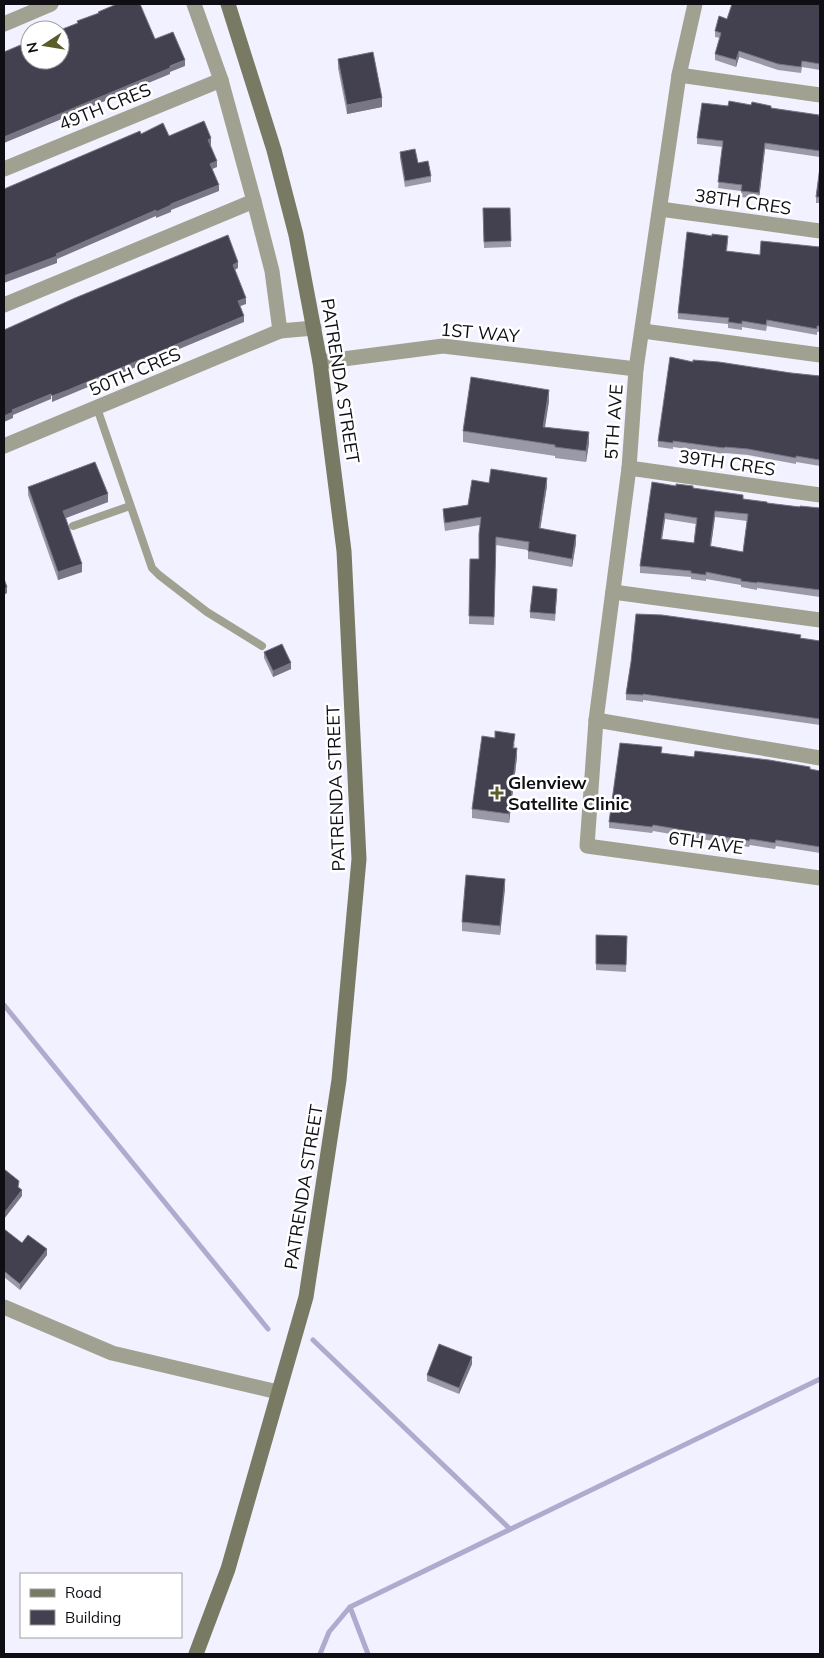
<svg xmlns="http://www.w3.org/2000/svg" width="824" height="1658" font-family="Mulish,sans-serif">
<style>
.lines{fill:none;stroke-linecap:round;stroke-linejoin:round}
.stream{stroke:#afaace;stroke-width:5}
.lane{stroke:#a0a191;stroke-width:8}
.street{stroke:#a0a191;stroke-width:15}
.secondary{stroke:#787a63;stroke-width:15}
.wall{fill:#9a99a7;fill-rule:evenodd}
.shaded-wall{fill:#787684}
.building{fill:#43414f;stroke:#787684;fill-rule:evenodd}
.poi-dot{fill:#5a5d2a;stroke:#fff;stroke-width:2}
.labels{text-anchor:middle;stroke-width:5;stroke-linejoin:round;paint-order:stroke}
.street-label{font-size:18px;fill:#0f0e14;stroke:#fff}
.poi-label{font-size:18px;font-weight:bold;fill:#0f0e14;stroke:#fff;text-anchor:start}
</style>
<rect width="100%" height="100%" fill="#f2f1ff"/>
<g class="lines">
<!-- stream -->
<g class="stream">
<path d="M4,1005l264,324"/>
<path d="M313,1340l197,189"/>
<path d="M350,1607l18,47"/>
<path d="M320,1654l9,-22 21,-25 470,-228"/>
</g>
<!-- lane -->
<g class="lane">
<path d="M97,408l55,160 7,7 48,37 55,34"/>
<path d="M73,526l57,-20"/>
</g>
<!-- street -->
<g class="street">
<path d="M194,4l27,76 33,121 18,70 8,60 34,-3"/>
<path d="M695,4l-16,71 -43,294 -7,99 -33,252 -9,126 233,32"/>
<path d="M4,24l47,-20"/>
<path d="M679,75l141,20"/>
<path d="M4,169l217,-89"/>
<path d="M660,209l160,22"/>
<path d="M4,305l250,-104"/>
<path d="M643,331l177,24"/>
<path d="M320,362l123,-16 193,23"/>
<path d="M4,446l276,-115"/>
<path d="M629,468l191,27"/>
<path d="M613,592l207,28"/>
<path d="M596,720l224,38"/>
<path d="M4,1307l108,46 166,39"/>
</g>
<!-- secondary -->
<path class="secondary" d="M196,1654l32,-85 78,-272 33,-217 20,-221 -15,-308 -24,-189 -24,-127 -22,-85 -46,-146"/>
</g>
<!-- wall -->
<g class="wall">
<path d="M820,4v66l-18,-3 -1,6 -23,-3 -39,-13 -3,10 -21,-7v-6l5,-16 -5,-1v-6l12,-12z"/>
<path d="M338,59l44,48 -35,7 -9,-46z"/>
<path d="M751,105l69,12v40l-55,-8 -6,50 -18,-2v-6l-23,-3 5,-41 -26,-3v-6l31,-32z"/>
<path d="M400,152l18,11 13,13v6l-26,5 -5,-29z"/>
<path d="M820,167v36h-4v-6z"/>
<path d="M483,208h27l1,39 -27,1z"/>
<path d="M712,236l16,6 -1,9 33,4 60,-8v85h-3v3l-50,-9 -1,5 -24,-4v3l-14,-2v-4l-50,-5v-6z"/>
<path d="M693,362l127,14v90l-24,-4v2l-48,-9 -23,-2 -1,1 -51,-7v2l-15,-2v-6z"/>
<path d="M549,401l-4,26 44,16 -3,19 -31,-4v-2l-92,-14v-11z"/>
<path d="M489,483l58,3 -7,43 36,14 -4,24 -44,-8v-9l-32,-5 -2,80 -25,-1 1,-65h9l1,-34 -35,6 -2,-14v-8l25,-4z"/>
<path d="M676,486l91,17 33,4 20,1v89l-63,-9v2l-16,-3v-2l-35,-6v2l-15,-2v-2l-51,-4v-7zM715,517l32,4 -4,31 -32,-6zM665,519l31,5 -2,19 -32,-4z"/>
<path d="M28,487l80,15 -42,16 16,54 -24,8 -30,-85z"/>
<path d="M557,595l-2,26 -25,-3v-6z"/>
<path d="M801,638l19,3v84l-177,-25v2l-17,-2v-6l5,-32z"/>
<path d="M264,652l27,17 -18,8 -9,-19z"/>
<path d="M515,743l-1,5 3,9 -8,66 -37,-5v-9z"/>
<path d="M662,753l158,18v82l-44,-7 -1,3 -25,-4 -1,2 -96,-16 -1,2 -43,-5v-6z"/>
<path d="M505,888l-5,47 -38,-4v-9z"/>
<path d="M596,935l31,1 -1,36 -30,-2z"/>
<path d="M4,1229l18,14 25,12 -27,35 -16,-13z"/>
<path d="M472,1364l-13,30 -32,-13v-6z"/>
</g>
<!-- shaded-wall -->
<g class="shaded-wall">
<path d="M739,51v6l-3,10v-7z"/>
<path d="M185,60v6l-15,6v2l-166,69v-6z"/>
<path d="M382,98v9l-35,7v-9z"/>
<path d="M211,138v7l-3,1v-6z"/>
<path d="M765,143v6l-6,50v-6z"/>
<path d="M217,161v6l-7,3v-6z"/>
<path d="M219,185v6l-48,19v2l-15,6v-6l15,-8z"/>
<path d="M156,210v6l-99,43v4l-53,20v-7z"/>
<path d="M238,262v6l-5,3v-6z"/>
<path d="M246,298v6l-8,3v-6z"/>
<path d="M244,316v6l-192,80v-6z"/>
<path d="M549,390v11l-6,37v-11z"/>
<path d="M51,394v5l-38,16v3l-9,4v-6l8,-6z"/>
<path d="M589,432v11l-3,19v-11z"/>
<path d="M547,478v8l-8,51v-9z"/>
<path d="M108,494v8l-45,17v-8z"/>
<path d="M715,511v6l-5,35v-6z"/>
<path d="M665,513v6l-4,26v-6z"/>
<path d="M576,535v8l-4,24v-8z"/>
<path d="M82,564v8l-24,8v-8z"/>
<path d="M7,587v6l-3,2v-6z"/>
<path d="M291,663v6l-18,8v-6z"/>
<path d="M517,748v9l-8,66v-9z"/>
<path d="M505,879v9l-5,47v-9z"/>
<path d="M22,1190v6l-18,23v-6z"/>
<path d="M47,1249v6l-27,35v-6z"/>
<path d="M472,1357v7l-13,30v-6z"/>
</g>
<!-- building -->
<g class="building">
<path d="M117,4h23l15,35 18,-7 12,28 -15,6v2l-166,69v-85l26,-11v19h30v-30l18,-7 -1,-2 22,-8 -1,-1z"/>
<path d="M732,4h88v60l-18,-3 -1,6 -23,-3 -39,-13 -3,9 -21,-6 6,-21 -6,-2 4,-15 8,3z"/>
<path d="M373,52l9,46 -35,7 -9,-46z"/>
<path d="M729,101l22,4 1,-3 19,4v2l48,7v2h1v34l-55,-8 -6,50 -18,-2 1,-6 -24,-3 5,-41 -26,-3 5,-35 26,3z"/>
<path d="M204,121l7,17 -3,2 9,21 -7,3 9,21 -48,19v1l-15,7v-2l-100,44 1,2 -53,20v-87l136,-58 1,3 22,-11 6,13z"/>
<path d="M415,149l3,14 10,-2 3,15 -26,5 -5,-29z"/>
<path d="M820,167v30h-4z"/>
<path d="M483,208h27l1,33 -27,1z"/>
<path d="M687,232l25,4v-2l16,2 -2,15 34,4 1,-14 59,6v79h-3v3l-50,-9 -1,5 -24,-4v3l-14,-2 1,-4 -51,-5z"/>
<path d="M228,235l10,27 -5,3 13,33 -8,3 6,15 -176,74 -16,6 -1,-2 -39,16 1,2 -9,4v-86l71,-32z"/>
<path d="M670,357l23,5v-2l26,2 72,11 29,3v84l-24,-4v2l-48,-9 -23,-2 -1,1 -51,-7v2l-15,-2z"/>
<path d="M471,377l78,13 -6,37 46,5 -3,19 -31,-4v-2l-92,-14z"/>
<path d="M95,462l13,32 -45,17 19,53 -24,8 -30,-85z"/>
<path d="M491,469l56,9 -8,50 37,7 -4,24 -44,-8 1,-9 -33,-5 -2,80 -25,-1 1,-57h9v-25l2,-17 -36,6 -2,-14 25,-4 4,-25 17,3z"/>
<path d="M652,482l24,4v-2l17,2v2l50,7v4l24,3v1l33,4v-1l20,2v82l-63,-8v1l-16,-2v-2l-35,-7v3l-15,-2v-2l-51,-5zM715,511l33,3 -5,38 -33,-6zM665,513l32,5 -3,25 -33,-4z"/>
<path d="M4,579l3,8 -3,2z"/>
<path d="M533,586l24,3 -2,25 -25,-2z"/>
<path d="M636,614l26,1 65,9 74,11 -1,3 20,3v78l-177,-25v1l-17,-1 5,-32z"/>
<path d="M282,644l9,19 -18,8 -9,-19z"/>
<path d="M495,731l20,3 -2,14h4l-8,66 -37,-5 10,-73 13,2z"/>
<path d="M620,743l42,4 -1,6 33,4 1,-6 74,9 41,7v2l10,2v76l-44,-7 -1,3 -25,-4 -1,2 -96,-16 -1,2 -43,-5z"/>
<path d="M466,875l39,4 -5,47 -38,-4z"/>
<path d="M596,935l31,1 -1,29 -30,-1z"/>
<path d="M4,1169l15,12 -1,6 4,3 -18,23z"/>
<path d="M4,1229l18,14 6,-8 19,14 -27,35 -16,-13z"/>
<path d="M439,1344l33,13 -13,31 -32,-13z"/>
</g>
<!-- markers -->
<path class="poi-dot" d="M494.5 785.5h5v5h5v5h-5v5h-5v-5h-5v-5h5z"/>
<g class="labels">
<!-- street labels -->
<g class="street-label">
<text transform="translate(105 107) rotate(-22)" y="6">49TH CRES</text>
<text transform="translate(743 202) rotate(8)" y="6">38TH CRES</text>
<text transform="translate(480 333) rotate(5)" y="6">1ST WAY</text>
<text transform="translate(135 372) rotate(-23)" y="6">50TH CRES</text>
<text transform="translate(340 381) rotate(81)" y="6">PATRENDA STREET</text>
<text transform="translate(614 422) rotate(-86)" y="6">5TH AVE</text>
<text transform="translate(727 463) rotate(8)" y="6">39TH CRES</text>
<text transform="translate(336 788) rotate(-92)" y="6">PATRENDA STREET</text>
<text transform="translate(706 843) rotate(8)" y="6">6TH AVE</text>
<text transform="translate(304 1187) rotate(-81)" y="6">PATRENDA STREET</text>
</g>
<!-- poi labels -->
<g class="poi-label">
<text x="508" y="789">Glenview<tspan x="508" dy="21">Satellite Clinic</tspan></text>
</g>
</g>
<!-- border -->
<rect width="824" height="1658" fill="none" stroke="#0f0e14" stroke-width="10"/>
<!-- legend -->
<rect x="20" y="1573" width="162" height="65" fill="#ffffff" stroke="#9f9fa1"/>
<rect x="30" y="1589" width="25" height="8" fill="#787a63" stroke="#9f9fa1"/>
<text x="65" y="1598" font-size="15" fill="#0f0e14">Road</text>
<rect x="30" y="1610" width="25" height="15" fill="#43414f" stroke="#9f9fa1"/>
<text x="65" y="1623" font-size="15" fill="#0f0e14">Building</text>
<!-- north arrow -->
<g transform="translate(45 45) rotate(258)"><circle r="24" fill="#ffffff" stroke="#9f9fa1"/>
<path d="M0-4L9 19L0 12L-9 19Z" fill="#5a5d2a"/>
<text y="-8" font-size="14" font-weight="bold" text-anchor="middle" fill="#0f0e14">N</text>
</g>
</svg>
